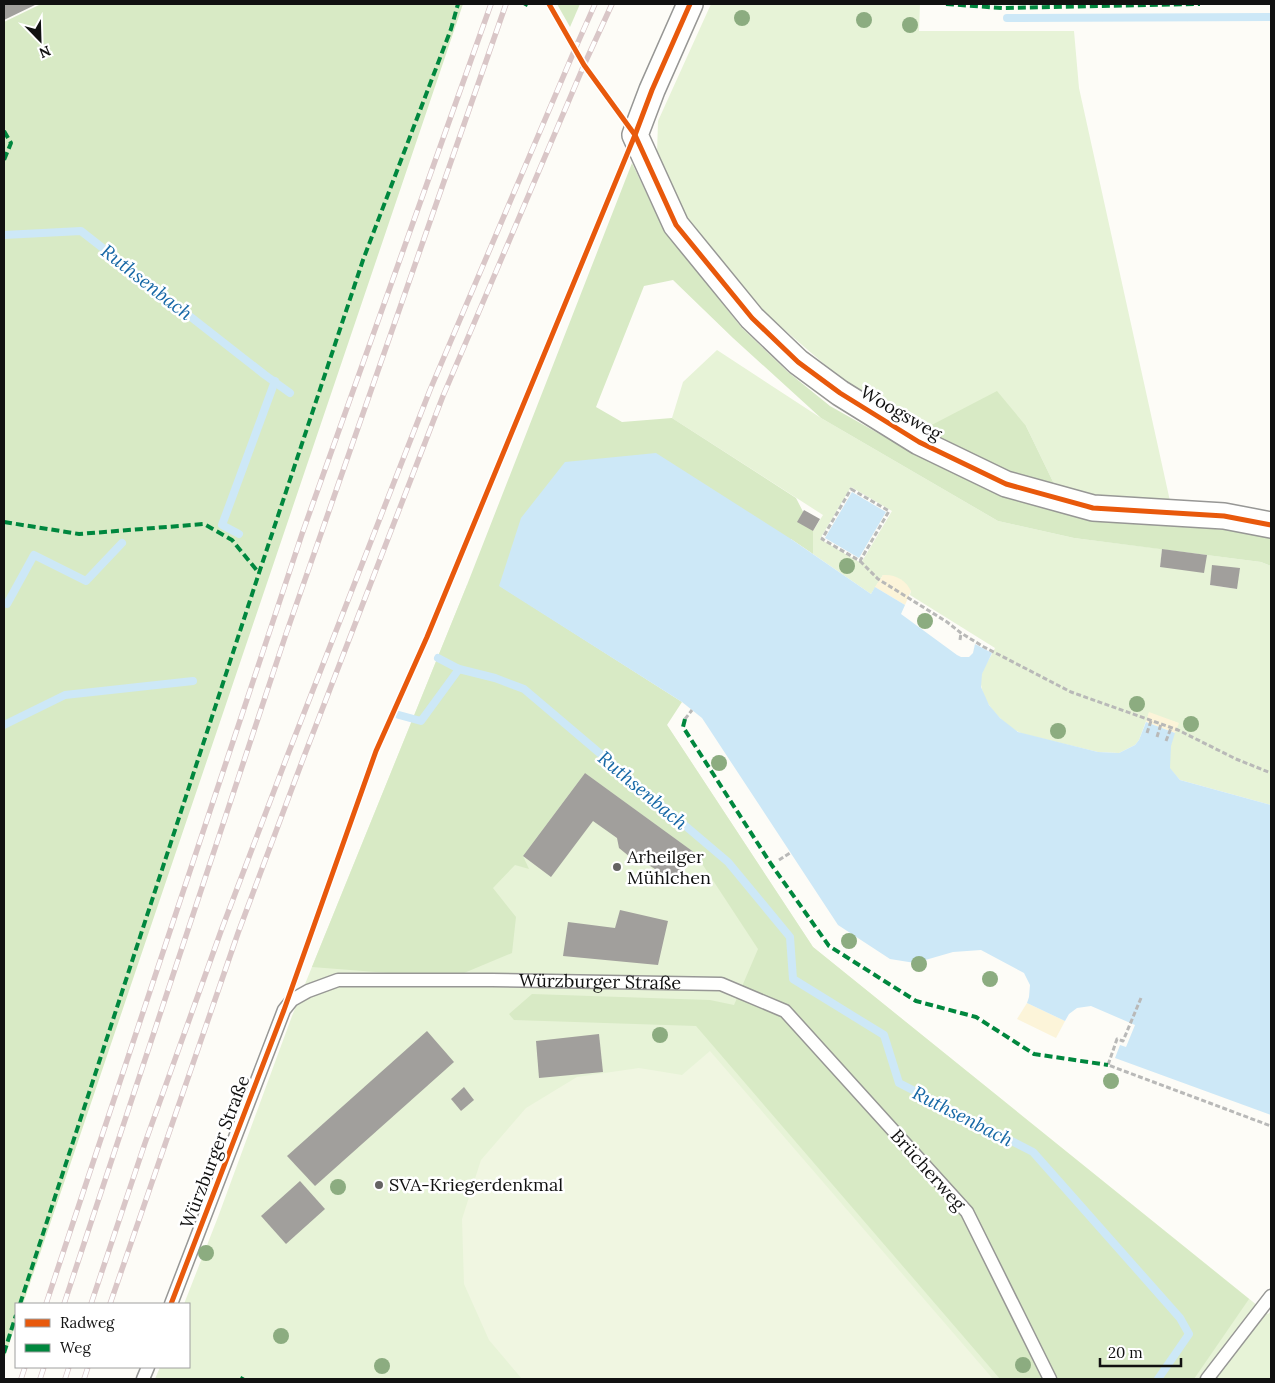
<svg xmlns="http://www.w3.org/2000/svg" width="1275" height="1383" font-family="Lora,serif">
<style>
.green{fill:#e7f3d7;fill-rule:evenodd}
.forest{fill:#d8eac5}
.sand{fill:#fcf4d9}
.pitch{fill:#f0f6e1}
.water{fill:#cde8f7}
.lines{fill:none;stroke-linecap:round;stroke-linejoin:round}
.stream{stroke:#cde8f7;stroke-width:8}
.building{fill:#a19f9c}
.lane-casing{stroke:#979795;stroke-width:15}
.street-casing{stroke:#979795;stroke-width:28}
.path{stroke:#b9b9b8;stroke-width:3;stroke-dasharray:5 2.5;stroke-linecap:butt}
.lane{stroke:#fffffe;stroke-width:12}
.street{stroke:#fffffe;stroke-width:25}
.rail-casing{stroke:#d9c6c7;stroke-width:5.5}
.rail{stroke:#fff;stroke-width:4;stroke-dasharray:11;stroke-linecap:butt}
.quiet{stroke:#00873e;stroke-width:4;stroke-dasharray:8 4;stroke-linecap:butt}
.cycleway-casing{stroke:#fff;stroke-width:8}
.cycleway{stroke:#e8590c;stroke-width:5}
.tree{fill:#8cac80}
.poi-dot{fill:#646362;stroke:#fff;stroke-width:2}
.labels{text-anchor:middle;stroke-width:5;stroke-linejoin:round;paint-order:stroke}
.street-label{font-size:18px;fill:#111;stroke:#fff}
.poi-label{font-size:18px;fill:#111;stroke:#fff;text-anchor:start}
.water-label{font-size:19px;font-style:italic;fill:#1768a6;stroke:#fff}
</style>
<rect width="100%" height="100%" fill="#fdfcf7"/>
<!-- green -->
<g class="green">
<path d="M711,4h209l-1,27h155l5,57 91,413 -75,-4 -39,-9 -30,-62 -104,4 -77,-48 -80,-69 -74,-89 -26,-43 -8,-27 1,-33z"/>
<path d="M717,350l104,68 177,103 76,17 88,11 -2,18 47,-12 54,7 10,4v239l-91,-25c-3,-4 -9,-9 -11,-13 -3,-12 5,-33 9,-44l-29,-10 -10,27 -4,5 -16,8 -21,-1 -75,-18c-20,-8 -45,-35 -42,-57 2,-10 10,-20 14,-29l-85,-53 1,-4 -28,-16 -12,19 -58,-40v-23l10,-16 -151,-97 11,-36zM851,487l41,24 -31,52 -41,-24zM1213,565l24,24 -27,-4z"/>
<path d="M467,585l200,140 146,222 455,367 3,-3v68h-1116l5,-12h29v-63h-5l34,-87 74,-201z"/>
</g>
<!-- forest -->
<g class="forest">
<path d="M41,4h422l-440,1300h-7v19l-12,37v-1338z"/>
<path d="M557,4h23l-10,23z"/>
<path d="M632,163l32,67 78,98 46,44 42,34 78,44 14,-20 75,-39 29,35 30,62 -5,22 29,7 146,13 45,7v29l-10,-4 -187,-24 -76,-17 -177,-103 -88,-80 -60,-58 -29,6 -48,121 26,15 50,-4 124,80 17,33v23l-22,-15 -291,47 182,116 -15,23 146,222 436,352 -55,80h-194l-304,-353 -182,-6 -5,-6 23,-20 178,6 24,5 24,-56 -63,-96 -110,-80 -62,83 6,13 -14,-4 -22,23 23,29 -4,36 -60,25 -140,-11 155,-382z"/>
</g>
<!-- sand -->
<g class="sand">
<path d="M883,575c12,-1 23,5 28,16l-6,14 -30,-18z"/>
<path d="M1149,712l30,11 -4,10 -29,-11z"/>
<path d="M1027,1003l38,18 -9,17 -39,-19z"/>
</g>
<!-- pitch -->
<path class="pitch" d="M710,1051l283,328h-471l-33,-39 -25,-56 -2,-65 19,-59 45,-52 51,-31 62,-9 43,7z"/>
<!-- water -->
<g class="water">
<path d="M656,453l135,86 80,55 4,-7 30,18 -4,9 56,41 4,2h8l4,-4 2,-9 17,9 -10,21 -1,13 8,18 11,13 18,14 80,20 21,1 16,-8 4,-5 7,-18 29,11 -4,13 -1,22 10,12 91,25v310l-156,-57 5,-13 6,2 9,-22 -44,-19 -14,2 -8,6 -4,7 -38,-18 2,-6 1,-12 -6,-12 -43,-23 -28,2 -38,11 -25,-4 -52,-34 -136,-207 -20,-16 -183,-116 22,-68 44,-56z"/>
<path d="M852,492l34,20 -27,46 -34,-20z"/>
</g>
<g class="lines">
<!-- stream -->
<g class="stream">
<path d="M1007,18l264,-1"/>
<path d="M4,235l77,-4 184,144 25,18"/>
<path d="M239,534l-17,-9 53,-144"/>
<path d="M4,603l3,1 27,-49 52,26 36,-38"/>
<path d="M438,658l21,11 36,9 29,11 204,173 62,75 3,42 91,56 15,48 134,69 147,166 9,16 -31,45"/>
<path d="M399,715l22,6 38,-52"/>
<path d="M4,725l61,-30 128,-14"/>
</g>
</g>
<!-- building -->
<g class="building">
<path d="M4,4h33l-33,16z"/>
<path d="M804,510l16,9 -7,12 -16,-9z"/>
<path d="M1162,549l45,6 -3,18 -44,-6z"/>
<path d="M1212,565l28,3 -3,21 -27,-4z"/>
<path d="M585,773l110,80 -21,28 -38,-24h-6l-11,-9 -2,-10 -24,-17 -42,56 -28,-21z"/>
<path d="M620,910l48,11 -10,44 -95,-9 5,-34 47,6z"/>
<path d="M427,1031l27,31 -139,124 -28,-30z"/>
<path d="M599,1034l4,38 -64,6 -3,-37z"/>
<path d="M464,1087l10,13 -13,11 -10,-12z"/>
<path d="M300,1181l25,28 -39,35 -25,-28z"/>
</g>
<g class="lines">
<defs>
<g id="lane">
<path id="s1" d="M171,1304l113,-294 8,-10 16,-9 30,-11h154l229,4 64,27 182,201 83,167"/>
<path d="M143,1379l5,-12"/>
<path d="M1207,1379l64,-83"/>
</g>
<path id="street" d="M690,4l-38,86 -17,45 41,90 76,93 46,44 42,31 79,49 87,42 87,24 131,8 47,9"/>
</defs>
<!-- lane casing -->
<use href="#lane" class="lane-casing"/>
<!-- street casing -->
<use href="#street" class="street-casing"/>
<!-- path -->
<g class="path">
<path d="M851,489l38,22 -29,50 -38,-22z"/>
<path d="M860,561l18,18 69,43 14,11 23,14 87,45 107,38 58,29 35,14"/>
<path d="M960,640l1,-7"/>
<path d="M685,719l7,-9"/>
<path d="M1147,733l4,-12"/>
<path d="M1157,737l4,-13"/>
<path d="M1166,741l5,-13"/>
<path d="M779,860l11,-7"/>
<path d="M1141,998l-18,43 -6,-2 -9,26 163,61"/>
</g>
<!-- lane -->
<use href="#lane" class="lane"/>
<!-- street -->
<use href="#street" class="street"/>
<defs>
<g id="rail">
<path d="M46,1304l256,-770 189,-530"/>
<path d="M64,1304l222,-670 220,-630"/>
<path d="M91,1304l54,-161 76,-212 67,-177 142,-364 145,-341 20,-45"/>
<path d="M110,1304l128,-371 65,-174 140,-363 141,-331 28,-61"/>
<path d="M21,1379l4,-12"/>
<path d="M40,1379l4,-12"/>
<path d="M65,1379l4,-12"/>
<path d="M84,1379l4,-12"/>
</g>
</defs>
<!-- rail casing -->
<use href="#rail" class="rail-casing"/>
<!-- rail -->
<use href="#rail" class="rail"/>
<!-- quiet -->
<g class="quiet">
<path d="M946,4l56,4 198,-4"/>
<path d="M525,6l1,-2"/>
<path d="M4,131l7,12 -7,17"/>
<path d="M4,522l75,12 125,-10 28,16 27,33"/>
<path d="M685,719l-2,8 88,137 58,82 87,55 60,16 58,37 74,11"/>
<path d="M20,1304l239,-731 104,-313 88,-231 7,-25"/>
<path d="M4,1353l12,-38"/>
<path d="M242,1379l1,-2"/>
</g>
<defs>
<g id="cycleway">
<path d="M549,4l35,61 51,70 41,90 76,93 46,44 42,31 79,49 87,42 87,24 131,8 47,9"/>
<path d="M171,1304l113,-294 92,-259 51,-114 208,-502 17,-45 38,-86"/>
</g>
</defs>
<!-- cycleway casing -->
<use href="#cycleway" class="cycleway-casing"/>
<!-- cycleway -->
<use href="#cycleway" class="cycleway"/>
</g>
<!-- trees -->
<g class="tree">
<circle cx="742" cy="18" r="8"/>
<circle cx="864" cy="20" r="8"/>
<circle cx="910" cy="25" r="8"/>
<circle cx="847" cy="566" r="8"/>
<circle cx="925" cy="621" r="8"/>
<circle cx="1137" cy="704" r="8"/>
<circle cx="1191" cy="724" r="8"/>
<circle cx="1058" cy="731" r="8"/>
<circle cx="719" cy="763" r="8"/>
<circle cx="849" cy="941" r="8"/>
<circle cx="919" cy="964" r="8"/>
<circle cx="990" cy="979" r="8"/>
<circle cx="660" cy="1035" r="8"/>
<circle cx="1111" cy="1081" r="8"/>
<circle cx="338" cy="1187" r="8"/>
<circle cx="206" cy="1253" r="8"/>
<circle cx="281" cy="1336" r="8"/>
<circle cx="1023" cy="1365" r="8"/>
<circle cx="382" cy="1366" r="8"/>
</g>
<!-- markers -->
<g class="poi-dot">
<circle cx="617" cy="867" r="5"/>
<circle cx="379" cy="1185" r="5"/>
</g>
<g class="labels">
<!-- street labels -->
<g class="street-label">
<text transform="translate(901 413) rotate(30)" y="6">Woogsweg</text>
<text dy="6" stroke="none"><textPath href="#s1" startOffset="640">Würzburger Straße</textPath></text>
<text transform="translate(215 1152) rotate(-69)" y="6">Würzburger Straße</text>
<text transform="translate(928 1170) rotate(48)" y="6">Brücherweg</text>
</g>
<!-- poi labels -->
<g class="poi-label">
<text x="627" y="863">Arheilger<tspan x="627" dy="21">Mühlchen</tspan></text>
<text x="389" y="1191">SVA-Kriegerdenkmal</text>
</g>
<!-- water labels -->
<g class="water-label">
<text transform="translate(147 282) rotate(38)" y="7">Ruthsenbach</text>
<text transform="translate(643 790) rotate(40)" y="7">Ruthsenbach</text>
<text transform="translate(963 1116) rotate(27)" y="7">Ruthsenbach</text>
</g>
</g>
<!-- border -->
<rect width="1275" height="1383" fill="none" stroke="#111111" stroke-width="10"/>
<!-- legend -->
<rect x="15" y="1303" width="175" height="65" fill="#ffffff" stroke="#a0a0a0"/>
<rect x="25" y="1319" width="25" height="8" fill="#e8590c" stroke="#a0a0a0"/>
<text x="60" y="1328" font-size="15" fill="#111111">Radweg</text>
<rect x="25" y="1344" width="25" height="8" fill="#00873e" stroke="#a0a0a0"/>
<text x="60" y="1353" font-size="15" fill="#111111">Weg</text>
<!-- north arrow -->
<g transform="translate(40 40) rotate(157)" stroke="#ffffff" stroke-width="4" paint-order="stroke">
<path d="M0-4L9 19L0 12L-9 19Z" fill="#111111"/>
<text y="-8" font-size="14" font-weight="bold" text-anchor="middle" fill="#111111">N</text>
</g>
<!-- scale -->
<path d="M1100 1358v8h81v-8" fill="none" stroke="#111111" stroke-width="2.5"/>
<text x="1108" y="1358" font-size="15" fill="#111111" stroke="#ffffff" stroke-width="4" paint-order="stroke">20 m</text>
</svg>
